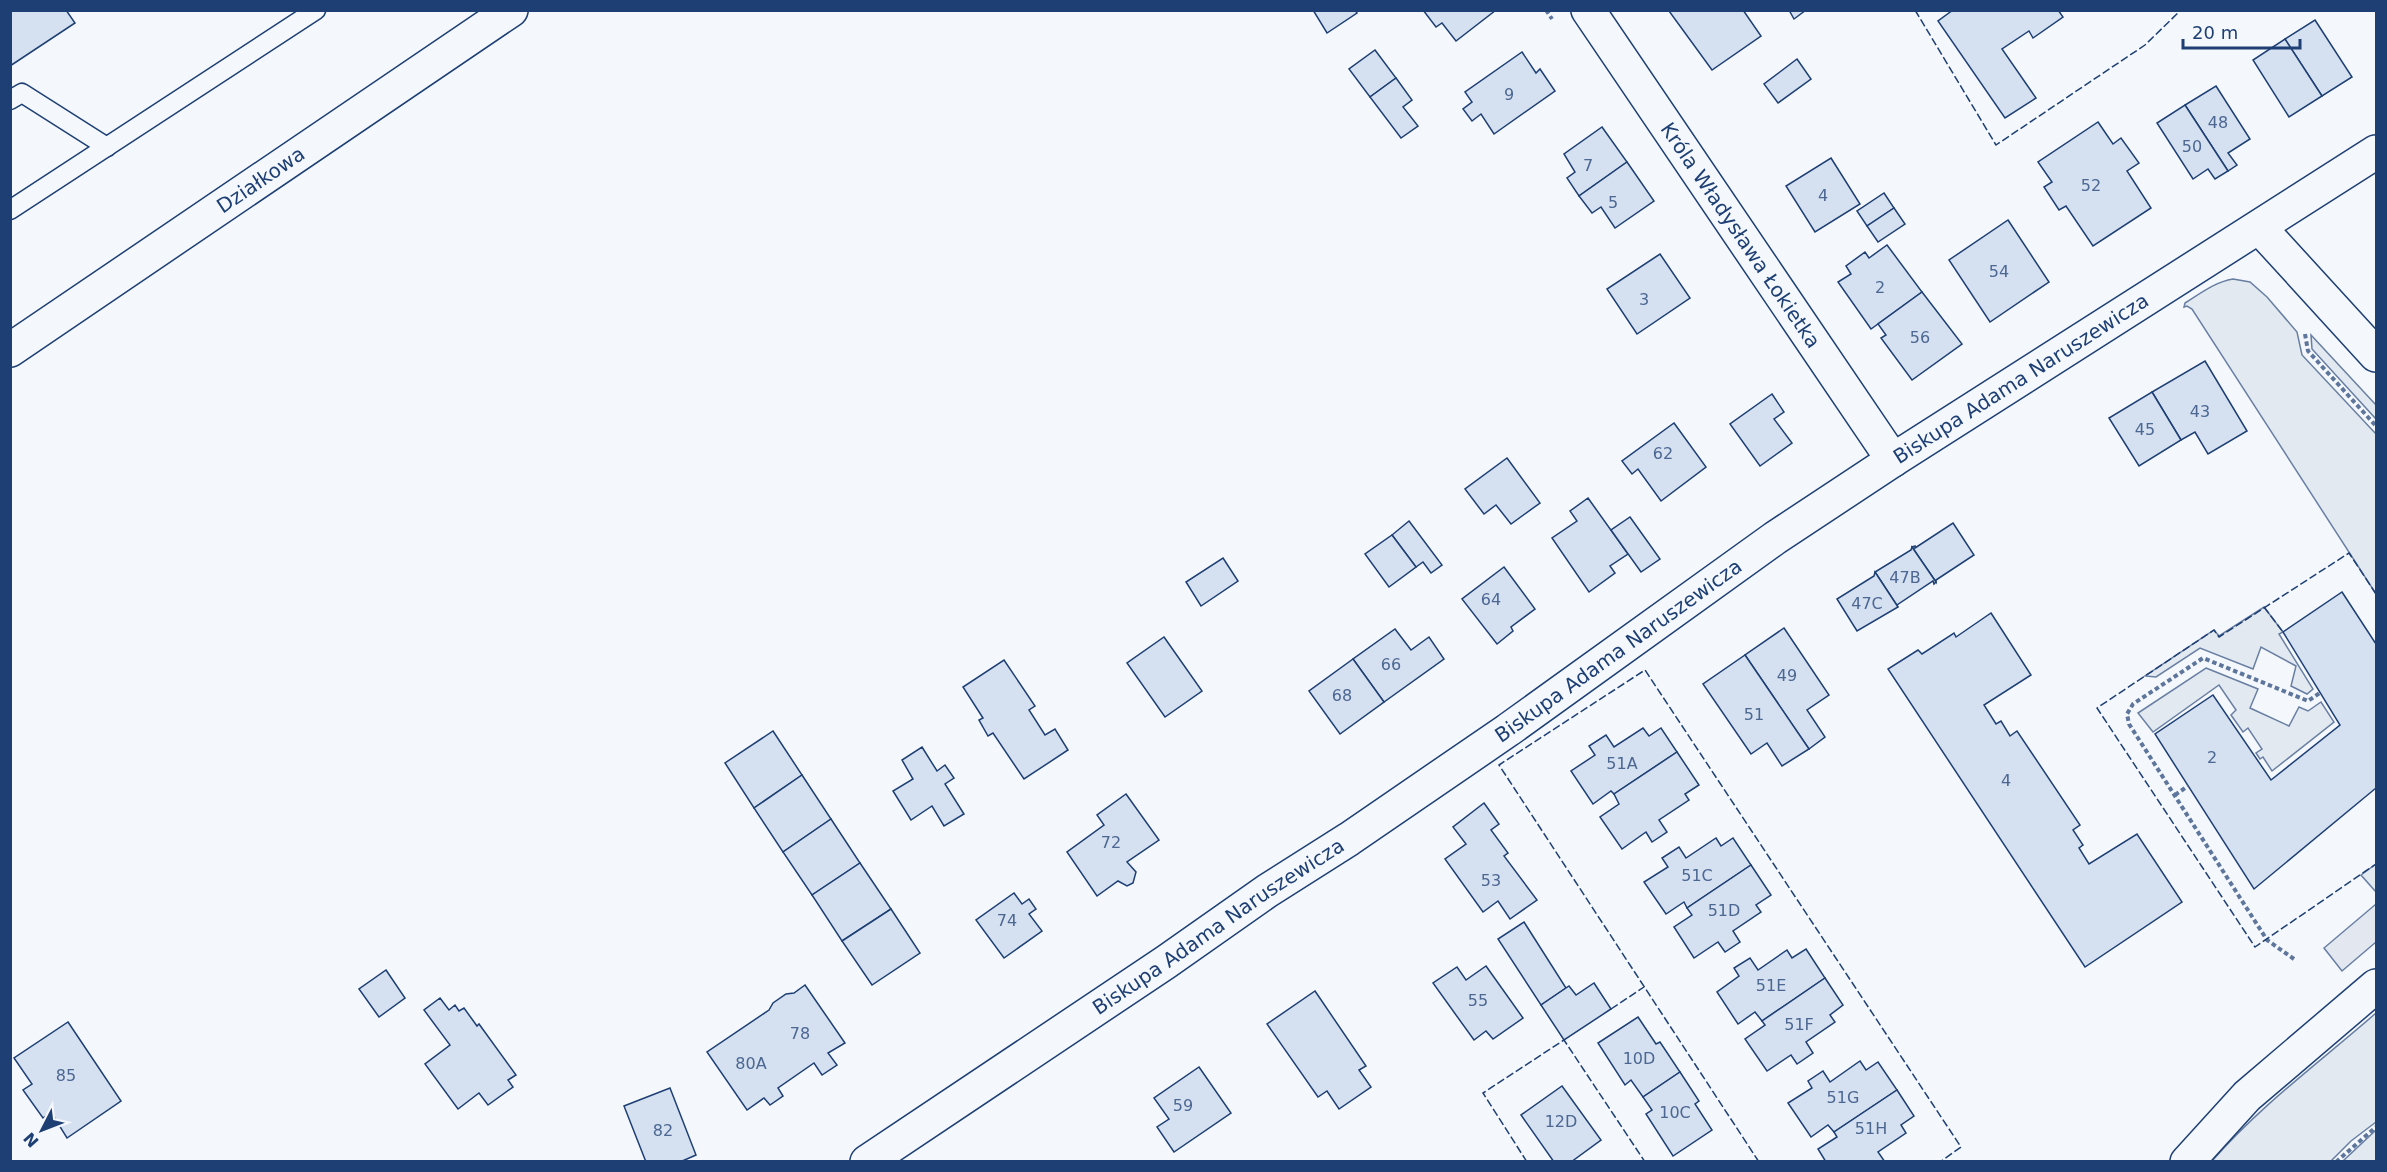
<svg xmlns="http://www.w3.org/2000/svg" width="2387" height="1172" font-family="'DejaVu Sans',sans-serif">
<style>
.green{fill:#e3e9f0;stroke:#687fa3;stroke-width:1.5}
.parking{fill:#e3e8f0;stroke:#687fa3;stroke-width:1.5}
.building{fill:#d5e0f0;stroke:#1d3f73;stroke-width:1.5}
.lines{fill:none;stroke-linecap:round;stroke-linejoin:round}
.service-casing{stroke:#1d3f73;stroke-width:21}
.minor-casing{stroke:#1d3f73;stroke-width:36}
.path{stroke:#5e769c;stroke-width:4;stroke-dasharray:4.5 3;stroke-linecap:butt}
.service{stroke:#f4f7fb;stroke-width:18}
.minor{stroke:#f4f7fb;stroke-width:33}
.fence{stroke:#1d3f73;stroke-width:1.5;stroke-dasharray:8 3;stroke-linecap:butt}
.labels{text-anchor:middle;stroke-width:4.5;stroke-linejoin:round;paint-order:stroke}
.number-label{font-size:16px;fill:#4b6792}
.street-label{font-size:20px;fill:#1d3f73;stroke:#f4f7fb}
</style>
<rect width="100%" height="100%" fill="#f4f7fb"/>
<!-- green -->
<g class="green">
<path d="M2233,279l17,3 17,15 30,35 5,23 74,79v160l-184,-285 -5,-3 -3,1 1,-4c16,-10 30,-21 48,-24z"/>
<path d="M2311,335l65,70v14l-64,-70z"/>
<path d="M2264,607l19,25 -4,2 34,55 -6,5 -16,-8 5,-20 -35,-19 -8,22 -53,-21 -44,29 -11,-1 69,-46 5,6z"/>
<path d="M2206,668l52,21 -8,19 39,18 10,-19 9,4 13,-9 13,20 -62,49 -9,-14 -3,2 -4,-6 6,-4 -14,-21 -5,4 -12,-17 5,-5 -17,-25 -66,47 -15,-19z"/>
<path d="M2376,864v28l-15,-17z"/>
<path d="M2376,1013v109l-25,19 -20,20h-119c50,-57 108,-99 164,-148z"/>
<path d="M2376,1130v31h-33z"/>
</g>
<!-- parking -->
<path class="parking" d="M2376,904v38l-34,29 -18,-23z"/>
<!-- building -->
<g class="building">
<path d="M10,10h56l9,13 -65,43z"/>
<path d="M1313,10h42l2,3 -30,20z"/>
<path d="M1423,10h73l-40,31 -14,-18 -6,4z"/>
<path d="M1743,10l18,26 -49,34 -43,-59z"/>
<path d="M1789,10h17l-12,9z"/>
<path d="M1953,10h105l5,7 -30,21 -4,-7 -27,18 34,49 -31,20 -67,-97z"/>
<path d="M2315,20l37,57 -30,19 -37,-57z"/>
<path d="M2285,39l37,57 -33,21 -36,-57z"/>
<path d="M1375,50l21,28 -26,19 -21,-28z"/>
<path d="M1522,52l14,21 4,-4 15,22 -61,43 -13,-20 -9,7 -9,-12 9,-7 -7,-10z"/>
<path d="M1797,59l14,20 -33,24 -14,-19z"/>
<path d="M1396,78l16,22 -9,7 15,19 -17,12 -31,-41z"/>
<path d="M2216,86l34,53 -22,14 9,12 -9,6 -43,-66z"/>
<path d="M2185,105l43,66 -13,8 -7,-10 -15,10 -36,-56z"/>
<path d="M2098,122l15,22 8,-6 18,25 -12,8 24,37 -58,38 -27,-40 -7,4 -15,-23 8,-5 -14,-20z"/>
<path d="M1602,127l25,35 -48,34 -12,-18 8,-6 -11,-18z"/>
<path d="M1831,158l29,46 -45,28 -29,-46z"/>
<path d="M1627,162l27,39 -39,27 -14,-21 -9,6 -13,-17z"/>
<path d="M1884,193l10,15 -27,18 -10,-15z"/>
<path d="M1894,208l11,16 -27,18 -11,-16z"/>
<path d="M2008,220l41,62 -59,40 -41,-62z"/>
<path d="M1887,245l35,47 -51,37 -33,-47 13,-8 -5,-8 19,-14 4,6z"/>
<path d="M1660,254l30,44 -53,36 -30,-45z"/>
<path d="M1922,292l40,52 -50,36 -31,-42 5,-3 -8,-11z"/>
<path d="M2205,361l42,70 -39,23 -13,-22 -14,8 -29,-48z"/>
<path d="M2152,392l29,48 -42,26 -30,-48z"/>
<path d="M1772,394l12,18 -10,7 18,24 -32,23 -30,-42z"/>
<path d="M1674,423l32,44 -45,34 -23,-32 -6,5 -10,-13z"/>
<path d="M1507,458l33,45 -29,21 -15,-19 -12,9 -19,-25z"/>
<path d="M1588,498l40,56 -18,12 5,7 -26,19 -37,-54 25,-17 -7,-10z"/>
<path d="M1630,517l30,42 -19,13 -30,-42z"/>
<path d="M1409,521l33,44 -11,8 -8,-11 -7,5 -24,-32z"/>
<path d="M1953,523l21,32 -38,25v2l-24,-35 3,-1v2z"/>
<path d="M1392,535l24,32 -27,20 -24,-33z"/>
<path d="M1912,547l24,35 -2,2 -1,-3 -36,24 1,2 -23,-35 36,-22z"/>
<path d="M1223,558l15,23 -37,25 -15,-24z"/>
<path d="M1504,567l31,42 -24,18 2,4 -16,13 -35,-45z"/>
<path d="M1875,572l23,35 -41,24 -20,-32 37,-23z"/>
<path d="M2342,592l34,52v144l-122,101 -99,-155 58,-39 58,85 69,-55 -57,-93z"/>
<path d="M1991,613l40,62 -47,30 12,19 5,-3 9,15 7,-5 63,94 -7,5 10,15 -4,3 10,16 48,-30 45,68 -97,65 -197,-298 30,-19 4,4 32,-21 2,4z"/>
<path d="M1784,628l45,67 -22,15 18,27 -16,12 -64,-94z"/>
<path d="M1395,629l16,21 18,-13 15,22 -60,43 -31,-43z"/>
<path d="M1164,637l38,54 -37,26 -38,-54z"/>
<path d="M1745,655l64,94 -27,17 -15,-23 -16,11 -48,-70z"/>
<path d="M1353,659l31,43 -44,32 -31,-43z"/>
<path d="M1004,660l31,46 -6,4 16,25 10,-6 13,21 -44,29 -31,-46 -5,3 -9,-16 4,-2 -20,-31z"/>
<path d="M1643,728l6,8 12,-8 16,24 -63,42 -3,-3 -18,13 -22,-33 24,-16 -6,-9 17,-11 8,12z"/>
<path d="M773,731l29,44 -48,33 -29,-45z"/>
<path d="M922,747l15,24 8,-6 9,13 -9,6 19,30 -20,12 -12,-20 -21,14 -18,-29 20,-12 -11,-19z"/>
<path d="M1677,752l22,33 -14,9 4,6 -30,20 8,12 -15,10 -6,-10 -24,17 -22,-32 19,-13 -5,-10z"/>
<path d="M802,775l29,44 -48,33 -29,-44z"/>
<path d="M1126,794l33,46 -32,22 9,10 -3,11 -6,3 -9,-5 -21,15 -30,-44 37,-27 -7,-10z"/>
<path d="M1484,803l15,21 -8,6 17,23 -4,3 33,44 -27,19 -12,-18 -15,11 -38,-53 21,-15 -13,-17z"/>
<path d="M831,819l29,44 -48,32 -29,-43z"/>
<path d="M1716,838l5,8 12,-8 18,27 -64,43 -3,-6 -18,12 -22,-32 24,-15 -6,-9 17,-11 7,11z"/>
<path d="M860,863l31,46 -49,32 -30,-46z"/>
<path d="M1751,865l20,30 -15,10 5,7 -28,19 7,11 -15,10 -7,-10 -24,16 -20,-31 18,-12 -5,-7z"/>
<path d="M1014,893l8,11 7,-5 7,10 -7,5 13,17 -38,27 -28,-38z"/>
<path d="M891,909l29,44 -48,32 -30,-44z"/>
<path d="M1524,922l42,66 -25,17 -43,-66z"/>
<path d="M1806,949l19,29 -63,43 -7,-9 -17,12 -21,-32 22,-16 -5,-8 16,-10 8,12 29,-20 5,8z"/>
<path d="M1486,966l37,52 -30,21 -7,-8 -12,9 -41,-57 24,-16 9,13z"/>
<path d="M386,970l19,28 -26,19 -20,-28z"/>
<path d="M1825,978l18,27 -13,10 5,7 -29,20 7,11 -16,11 -6,-9 -24,16 -22,-32 20,-14 -3,-4z"/>
<path d="M1594,983l17,26 -47,31 -23,-35 28,-19 7,9z"/>
<path d="M805,985l40,58 -17,10 9,12 -15,10 -8,-12 -36,25 5,8 -13,9 -6,-7 -17,12 -40,-58 62,-42 4,-7 13,-9 8,-1z"/>
<path d="M1315,991l51,75 -7,4 12,17 -32,22 -12,-18 -9,6 -51,-73z"/>
<path d="M440,998l9,12 6,-5 4,6 5,-3 13,18 2,-2 37,51 -8,5 5,7 -25,18 -9,-12 -21,16 -33,-45 25,-19 -26,-35z"/>
<path d="M1638,1017l18,27 4,-2 20,30 -37,25 -12,-17 -6,5 -27,-42z"/>
<path d="M68,1022l53,79 -54,37 -16,-26 -8,6 -20,-28 9,-6 -18,-26z"/>
<path d="M1860,1061l6,9 12,-8 19,28 -63,42 -6,-7 -17,12 -23,-34 24,-15 -4,-7 15,-10 7,11z"/>
<path d="M1199,1067l32,46 -57,39 -17,-25 12,-8 -15,-21z"/>
<path d="M1680,1072l19,29 -4,3 17,26 -39,26 -27,-42 6,-4 -9,-13z"/>
<path d="M1562,1086l39,54 -30,22h-17l-33,-47z"/>
<path d="M670,1088l26,67 -16,7h-34l-22,-56z"/>
<path d="M1897,1090l17,26 -13,9 5,8 -28,19 7,10h-59l-8,-13 19,-12 -3,-5z"/>
</g>
<g class="lines">
<defs>
<g id="service">
<path d="M10,100l12,-7 85,54"/>
<path d="M10,210l306,-200"/>
</g>
<g id="minor">
<path id="s1" d="M1588,10l305,450"/>
<path d="M2260,228l116,127"/>
<path id="s2" d="M10,350l501,-340"/>
<path id="s3" d="M867,1162l299,-200 101,-71 82,-52 159,-109 267,-192 118,-78 483,-308"/>
<path d="M2187,1162l60,-66 129,-110"/>
</g>
</defs>
<!-- service casing -->
<use href="#service" class="service-casing"/>
<!-- minor casing -->
<use href="#minor" class="minor-casing"/>
<!-- path -->
<g class="path">
<path d="M1546,10l6,9"/>
<path d="M2305,334l3,17 68,75"/>
<path d="M2175,795l13,-9"/>
<path d="M2294,959l-27,-19 -138,-216 -2,-10 6,-10 70,-46 105,43 13,-9"/>
<path d="M2336,1162l40,-35"/>
</g>
<!-- service -->
<use href="#service" class="service"/>
<!-- minor -->
<use href="#minor" class="minor"/>
<!-- fence -->
<g class="fence">
<path d="M1915,10l81,135 149,-100 36,-35"/>
<path d="M2376,594l-27,-41 -130,84 -5,-7 -117,78 158,239 121,-83"/>
<path d="M2264,607l19,25"/>
<path d="M1611,1009l33,-22"/>
<path d="M1527,1162l-44,-69 81,-53 81,122"/>
<path d="M1759,1162l-260,-397 146,-95 316,477 -21,15"/>
</g>
</g>
<g class="labels">
<!-- number labels -->
<g class="number-label">
<text x="1509" y="100">9</text>
<text x="2218" y="128">48</text>
<text x="2192" y="152">50</text>
<text x="1588" y="171">7</text>
<text x="2091" y="191">52</text>
<text x="1823" y="201">4</text>
<text x="1613" y="208">5</text>
<text x="1999" y="277">54</text>
<text x="1880" y="293">2</text>
<text x="1644" y="305">3</text>
<text x="1920" y="343">56</text>
<text x="2200" y="417">43</text>
<text x="2145" y="435">45</text>
<text x="1663" y="459">62</text>
<text x="1905" y="583">47B</text>
<text x="1491" y="605">64</text>
<text x="1867" y="609">47C</text>
<text x="1391" y="670">66</text>
<text x="1787" y="681">49</text>
<text x="1342" y="701">68</text>
<text x="1754" y="720">51</text>
<text x="2212" y="763">2</text>
<text x="1622" y="769">51A</text>
<text x="2006" y="786">4</text>
<text x="1111" y="848">72</text>
<text x="1697" y="881">51C</text>
<text x="1491" y="886">53</text>
<text x="1724" y="916">51D</text>
<text x="1007" y="926">74</text>
<text x="1771" y="991">51E</text>
<text x="1478" y="1006">55</text>
<text x="1799" y="1030">51F</text>
<text x="800" y="1039">78</text>
<text x="1639" y="1064">10D</text>
<text x="751" y="1069">80A</text>
<text x="66" y="1081">85</text>
<text x="1843" y="1103">51G</text>
<text x="1183" y="1111">59</text>
<text x="1675" y="1118">10C</text>
<text x="1561" y="1127">12D</text>
<text x="1871" y="1134">51H</text>
<text x="663" y="1136">82</text>
</g>
<!-- street labels -->
<g class="street-label">
<text dy="7" stroke="none"><textPath href="#s2" startOffset="303">Działkowa</textPath></text>
<text dy="7" stroke="none"><textPath href="#s1" startOffset="272">Króla Władysława Łokietka</textPath></text>
<text dy="7" stroke="none"><textPath href="#s3" startOffset="1395">Biskupa Adama Naruszewicza</textPath></text>
<text dy="7" stroke="none"><textPath href="#s3" startOffset="909">Biskupa Adama Naruszewicza</textPath></text>
<text dy="7" stroke="none"><textPath href="#s3" startOffset="423">Biskupa Adama Naruszewicza</textPath></text>
</g>
</g>
<!-- border -->
<rect width="2387" height="1172" fill="none" stroke="#1d3f73" stroke-width="24"/>
<!-- north arrow -->
<g transform="translate(42 1130) rotate(228)" stroke="#f4f7fb" stroke-width="4.5" paint-order="stroke">
<path d="M0-4.5L10 22L0 15L-10 22Z" fill="#1d3f73"/>
<text y="-9" font-size="16" font-weight="bold" text-anchor="middle" fill="#1d3f73">N</text>
</g>
<!-- scale -->
<path d="M2183 39v9h117v-9" fill="none" stroke="#1d3f73" stroke-width="3"/>
<text x="2192" y="39" font-size="18" fill="#1d3f73" stroke="#f4f7fb" stroke-width="4.5" paint-order="stroke">20 m</text>
</svg>
